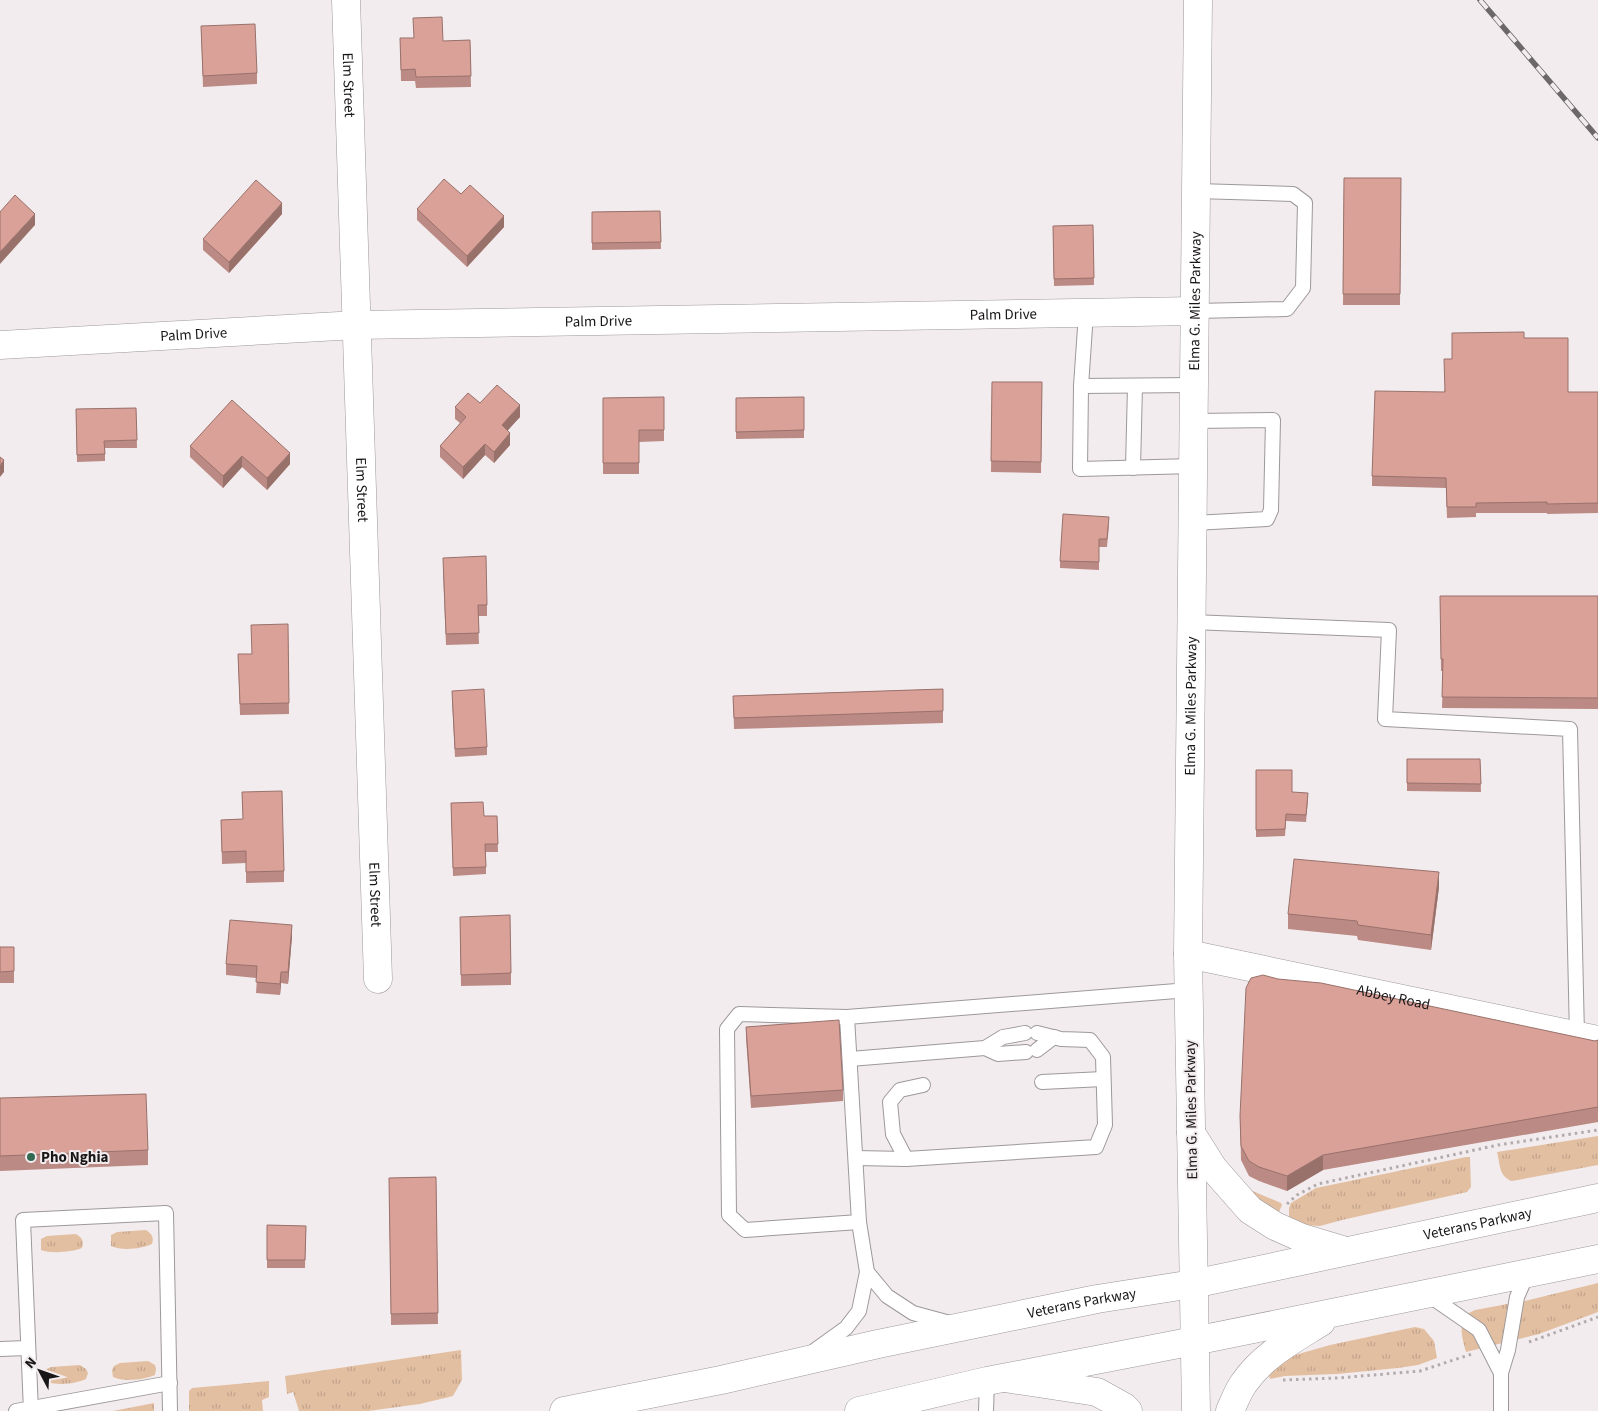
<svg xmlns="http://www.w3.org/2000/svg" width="1598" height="1411" font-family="'Source Sans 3',sans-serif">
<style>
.grass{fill:url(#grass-tufts)}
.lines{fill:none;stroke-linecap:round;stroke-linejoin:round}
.lane-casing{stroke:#9d989a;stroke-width:16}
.street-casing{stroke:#9d989a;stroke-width:29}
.secondary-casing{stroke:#9d989a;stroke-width:29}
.primary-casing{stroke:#9d989a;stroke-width:29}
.path{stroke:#b1abac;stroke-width:3;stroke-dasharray:2.5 4;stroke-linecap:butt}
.lane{stroke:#fff;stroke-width:14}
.street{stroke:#fff;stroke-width:28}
.secondary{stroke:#fff;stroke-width:28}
.primary{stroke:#fff;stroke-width:28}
.rail-casing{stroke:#6c6768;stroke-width:5.5}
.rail{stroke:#f3ecee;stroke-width:4;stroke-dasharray:11;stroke-linecap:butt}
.wall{fill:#bb8a84}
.shaded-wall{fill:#99716b}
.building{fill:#daa199;stroke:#99716b}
.poi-dot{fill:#326951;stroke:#f3ecee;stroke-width:2}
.labels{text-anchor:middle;stroke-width:4;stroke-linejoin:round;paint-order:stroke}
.street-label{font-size:15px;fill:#191617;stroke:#f3ecee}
.poi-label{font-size:15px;font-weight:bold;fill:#191617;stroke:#f3ecee;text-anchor:start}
</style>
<defs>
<pattern id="grass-tufts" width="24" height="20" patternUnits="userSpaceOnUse" patternTransform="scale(1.25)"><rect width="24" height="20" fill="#e3bfa2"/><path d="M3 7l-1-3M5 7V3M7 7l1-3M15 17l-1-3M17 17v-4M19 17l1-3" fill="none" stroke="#c2a38b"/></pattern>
</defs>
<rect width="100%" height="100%" fill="#f3ecee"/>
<!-- grass -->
<g class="grass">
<path d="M1598,1136v29l-86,16c-13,-4 -12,-17 -15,-29z"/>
<path d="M1466,1157h4l1,30 -4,5 -125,28 -22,6 -18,-1 -13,-5v-12l2,-5 25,-15z"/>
<path d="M1248,1189l33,14 1,2 -5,12 -7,-5z"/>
<path d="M146,1230c6,4 8,7 6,14 -10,5 -31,7 -41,2v-11l6,-3z"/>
<path d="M76,1234c6,4 8,6 6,14 -10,4 -31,6 -41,2v-11l6,-3z"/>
<path d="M1598,1283v29l-59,22 -73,18c-4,-15 -7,-23 -1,-37l10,-5 54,-10z"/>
<path d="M1415,1327l9,2 10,12 3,17 -19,7 -20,3 -61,6 -52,2 -15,3 -2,-7 17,-14 17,-5 28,-8z"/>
<path d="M461,1350l1,30 -9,16 -33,8 -52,7h-69l-6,-19 -6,2 -2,-18z"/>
<path d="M148,1361l7,4 1,4 -1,6c-11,5 -32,7 -42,2l-1,-7 2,-4 6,-3z"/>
<path d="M80,1365l6,4 2,4 -2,6c-10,5 -31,7 -41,2l-1,-7 1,-4 6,-3z"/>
<path d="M269,1381v16l-7,3 1,11h-74v-20l3,-3z"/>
<path d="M154,1403v8h-41z"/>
</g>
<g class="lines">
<defs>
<g id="lane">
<path d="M1196,311l91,-2 16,-21 2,-85 -12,-9 -96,-3"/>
<path d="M1086,313l-5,73 -1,83 113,-3"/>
<path d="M1081,386l113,-1"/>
<path d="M1133,468l2,-82"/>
<path d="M1194,523l73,-4 4,-9 2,-90 -78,1"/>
<path d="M1192,622l197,8 -4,89 185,10 7,306"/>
<path d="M847,1017l-108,-3 -12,15 2,186 16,15 114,-8"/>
<path d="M985,1048l13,6 28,-2"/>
<path d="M1037,1050l17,-13"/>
<path d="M850,1059l135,-11 18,-11 22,-4"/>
<path d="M1042,1082l61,-3"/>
<path d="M856,1158l50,1 190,-12 9,-22 -2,-68 -13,-17 -29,-1 -24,-6"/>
<path d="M906,1159l-13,-25 -3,-32 10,-12 23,-5"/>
<path d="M867,1272l-8,-50 -12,-205 342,-27"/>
<path d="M1427,1294l52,36 22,43 7,-23 9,-53 10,-23"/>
<path d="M0,1349l28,-1"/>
<path d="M814,1351l32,-23 13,-17 8,-39 20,24 26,17 37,10"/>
<path d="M16,1411l154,-28"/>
<path d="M31,1411l-8,-191 143,-7 4,198"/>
<path d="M986,1411l1,-30"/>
<path d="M1501,1411v-38"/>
</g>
<g id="street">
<path id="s1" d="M346,0l32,979"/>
<path id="s2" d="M0,345l357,-20 839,-14"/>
<path id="s3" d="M1188,954l410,86"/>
</g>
<g id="secondary">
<path id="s4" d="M564,1411l157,-31 157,-36 219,-45 96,-15"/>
<path d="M859,1411l128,-30 207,-40"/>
</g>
<g id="primary">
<path d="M1191,1133l22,35 37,42 25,16 27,12 40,12"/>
<path id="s5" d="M1193,1284l405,-86"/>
<path d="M1194,1341l404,-82"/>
<path d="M1005,1378l92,14 27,15 4,4"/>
<path id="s6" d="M1196,1411l-8,-457 10,-954"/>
<path d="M1230,1411c4,-9 8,-20 14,-28 19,-28 50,-44 77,-61"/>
</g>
</defs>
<!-- lane casing -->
<use href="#lane" class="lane-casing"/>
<!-- street casing -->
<use href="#street" class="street-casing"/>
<!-- secondary casing -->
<use href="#secondary" class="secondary-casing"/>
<!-- primary casing -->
<use href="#primary" class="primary-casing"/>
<!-- path -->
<g class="path">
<path d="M1287,1204l10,-9 21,-11 180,-39 100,-15"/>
<path d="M1529,1342l69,-25"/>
<path d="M1283,1380l55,-2 82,-7 52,-17"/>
</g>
<!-- lane -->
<use href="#lane" class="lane"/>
<!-- street -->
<use href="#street" class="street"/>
<!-- secondary -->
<use href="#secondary" class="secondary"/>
<!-- primary -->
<use href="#primary" class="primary"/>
<defs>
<path id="rail" d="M1480,0l118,138"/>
</defs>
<!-- rail casing -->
<use href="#rail" class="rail-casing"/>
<!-- rail -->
<use href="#rail" class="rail"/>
</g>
<!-- wall -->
<g class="wall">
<path d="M201,26l56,47v11l-54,3z"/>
<path d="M400,38l43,3 27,-1 1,47 -55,1 -1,-7h-14z"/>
<path d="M1344,178h57l-1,127h-57z"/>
<path d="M417,209l87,18 -37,40 -50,-47z"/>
<path d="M660,211l1,38 -69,1v-38z"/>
<path d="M282,214l-53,59 -26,-23v-11z"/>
<path d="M1093,225l1,60 -40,1 -1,-60z"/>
<path d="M1524,338l44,54h30v121l-51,1v-1h-71v4l-29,1 -1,-30 -74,-2v-10l72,-84 8,-33z"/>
<path d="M992,382h50l-1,91 -50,-1z"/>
<path d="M664,397v44l-25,1v32h-36v-76z"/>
<path d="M804,397v41l-68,1v-41z"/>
<path d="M480,403l40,14 -13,13 3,15 -16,18 -9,-8 -22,24 -23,-22v-11l20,-23 -5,-4v-12z"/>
<path d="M136,408l1,40h-32v13l-28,1 -1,-53z"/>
<path d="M190,446l100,18 -23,26 -25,-23 -19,21 -33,-31z"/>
<path d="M1109,525l-2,22h-8v23l-39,-2v-7z"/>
<path d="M443,569l44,36v11h-9l1,28 -33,1z"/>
<path d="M1440,596h158v113l-156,-1 1,-37h-2z"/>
<path d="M288,624l1,90 -49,1 -2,-61h14z"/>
<path d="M943,689v34l-209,6 -1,-33z"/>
<path d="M452,699l35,48v8l-32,2z"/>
<path d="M1407,759h73l1,33 -74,-1z"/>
<path d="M1256,770l36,22 16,8 -2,22 -20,-1 -1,15 -29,1z"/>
<path d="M242,792l42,79v11l-38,1v-20l-24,1 -1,-44 22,-1z"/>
<path d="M451,803l33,13h13l1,36h-12v22l-33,2z"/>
<path d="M1439,887l-8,63 -73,-10 -1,-4 -69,-7v-15z"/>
<path d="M460,917l51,56v12l-50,1z"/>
<path d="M292,936l-4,48 -7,-1 -1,12 -24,-2 1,-15 -31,-3v-11z"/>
<rect x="0" y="947" width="14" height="36"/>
<path d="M1278,979l317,62 3,-1v82l-275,48 -36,21 -28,-10 -10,-5 -8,-16 -1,-44z"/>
<path d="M746,1027l97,63v11l-92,7 -5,-70z"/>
<path d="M0,1098l148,52v15l-148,6z"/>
<path d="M436,1177l2,147 -47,1 -2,-147z"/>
<path d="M267,1225l39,1 -1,42h-38z"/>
</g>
<!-- shaded-wall -->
<g class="shaded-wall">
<path d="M282,203v11l-53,59v-11z"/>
<path d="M35,214v11l-35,39v-12z"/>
<path d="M504,216v11l-37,40v-11z"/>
<path d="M520,405v12l-18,20v-12z"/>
<path d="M510,433v12l-16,18v-11z"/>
<path d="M485,444v11l-22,24v-12z"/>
<path d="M290,453v11l-23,26v-12z"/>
<path d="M242,456v11l-19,21v-12z"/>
<path d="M4,460v12l-4,5v-11z"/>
<path d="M1439,872v15l-8,63v-15z"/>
<path d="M292,925v11l-4,48v-12z"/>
<path d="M281,972v11l-1,12v-11z"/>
<path d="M1323,1155v15l-36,21v-15z"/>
</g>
<!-- building -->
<g class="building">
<path d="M442,17l1,24 27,-1 1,36 -55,1 -1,-8 -14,1 -1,-32h14l-1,-20z"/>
<path d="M255,24l2,49 -54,3 -2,-50z"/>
<path d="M1344,178h57l-1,116h-57z"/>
<path d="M444,179l17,15 9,-9 34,31 -37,40 -50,-47z"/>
<path d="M256,180l26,23 -53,59 -26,-23z"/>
<path d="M15,195l20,19 -35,38v-40z"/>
<path d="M660,211l1,31 -69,1v-31z"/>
<path d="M1093,225l1,53 -40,1 -1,-53z"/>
<path d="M1524,332v6h44v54h30v111l-51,1v-2l-71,1v4h-29l-1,-29 -74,-2 3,-85 70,1 -1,-33h8v-26z"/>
<path d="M992,382h50l-1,80 -50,-1z"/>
<path d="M497,385l23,20 -18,20 8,8 -16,19 -9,-8 -22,23 -23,-21 26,-29 -11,-10 13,-14 12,10z"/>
<path d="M664,397v33h-25v33h-36v-65z"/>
<path d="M804,397v33l-68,2v-34z"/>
<path d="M232,400l58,53 -23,25 -25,-22 -19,20 -33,-30z"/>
<path d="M136,408l1,32 -33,1 1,13 -28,1 -1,-46z"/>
<path d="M0,457l4,3 -4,6z"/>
<path d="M1063,514l46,3 -2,22h-8v23l-39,-1z"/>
<path d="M486,556l1,49h-9l1,28 -33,1 -3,-76z"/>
<path d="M1440,596h158v102l-156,-1 1,-38h-2z"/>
<path d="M288,624l1,79 -49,1 -2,-50h14l-1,-29z"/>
<path d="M484,689l3,58 -32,2 -3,-58z"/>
<path d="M943,689v22l-209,7 -1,-22z"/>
<path d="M1407,759h73l1,25 -74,-1z"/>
<path d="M1256,770h36v22l16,1 -2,22 -20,-1 -1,15 -29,1z"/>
<path d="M282,791l2,80 -38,1v-21l-24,1 -1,-32 22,-1 -1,-27z"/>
<path d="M483,802l1,14h13l1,28h-13l1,23 -33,1 -2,-65z"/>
<path d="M1294,859l145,13 -8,63 -73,-10 -1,-4 -69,-7z"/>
<path d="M510,915l1,58 -50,2 -1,-58z"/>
<path d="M230,920l62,5 -4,47h-7l-1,12 -24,-2 1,-16 -31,-2z"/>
<path d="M0,947h14v24l-14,1z"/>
<path d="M1263,975l15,4 43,4 274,58 3,-1v67l-275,48 -36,21 -28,-9 -10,-6 -8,-15 -1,-30 6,-128 5,-10z"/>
<path d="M839,1020l4,70 -92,6 -5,-69z"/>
<path d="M146,1094l2,56 -148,6v-58z"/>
<path d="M436,1177l2,136 -47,1 -2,-136z"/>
<path d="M267,1225l39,1 -1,34h-38z"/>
</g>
<!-- markers -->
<circle class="poi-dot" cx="31" cy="1157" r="5"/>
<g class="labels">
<!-- street labels -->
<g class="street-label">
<text dy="5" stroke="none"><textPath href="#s1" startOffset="85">Elm Street</textPath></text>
<text dy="5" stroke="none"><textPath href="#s6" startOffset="1110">Elma G. Miles Parkway</textPath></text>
<text dy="5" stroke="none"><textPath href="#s2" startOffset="1004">Palm Drive</textPath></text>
<text dy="5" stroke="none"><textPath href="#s2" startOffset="599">Palm Drive</textPath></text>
<text dy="5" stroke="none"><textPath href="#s2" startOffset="194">Palm Drive</textPath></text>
<text dy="5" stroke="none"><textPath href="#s1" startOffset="490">Elm Street</textPath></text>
<text dy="5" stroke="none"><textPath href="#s6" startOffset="705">Elma G. Miles Parkway</textPath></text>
<text dy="5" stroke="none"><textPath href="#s1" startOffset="895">Elm Street</textPath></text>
<text dy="5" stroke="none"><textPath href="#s3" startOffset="210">Abbey Road</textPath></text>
<text transform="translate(1191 1110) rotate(-91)" y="5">Elma G. Miles Parkway</text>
<text dy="5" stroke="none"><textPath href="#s5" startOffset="291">Veterans Parkway</textPath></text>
<text dy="5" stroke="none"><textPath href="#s4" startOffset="529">Veterans Parkway</textPath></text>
</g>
<!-- poi labels -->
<g class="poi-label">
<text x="41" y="1162">Pho Nghia</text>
</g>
</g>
<!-- north arrow -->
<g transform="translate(40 1371) rotate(311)" stroke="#f3ecee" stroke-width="4" paint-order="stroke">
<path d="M0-4L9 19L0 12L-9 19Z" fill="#191617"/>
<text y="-8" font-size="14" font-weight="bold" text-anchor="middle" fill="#191617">N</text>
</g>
</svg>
